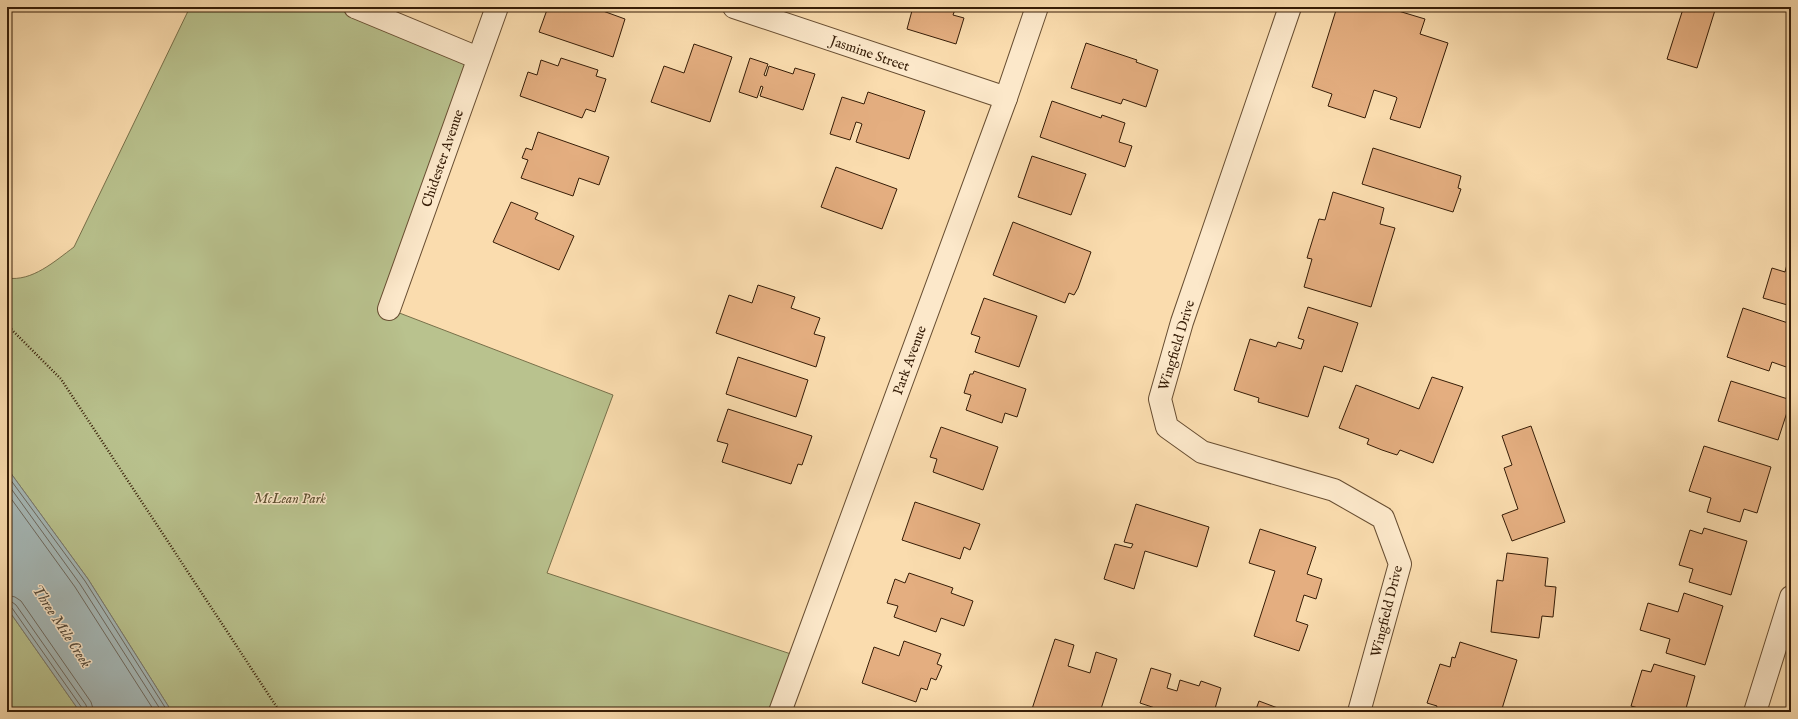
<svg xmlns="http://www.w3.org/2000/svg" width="1798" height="719" font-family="'IM FELL English',serif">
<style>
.green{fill:#b9c28e;stroke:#78704a}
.water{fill:#a5b8b7;stroke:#797a71}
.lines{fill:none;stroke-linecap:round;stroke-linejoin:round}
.shore{stroke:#6e6a5f;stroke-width:1}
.building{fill:#e4ae80;stroke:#361d07}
.minor-casing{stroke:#674d31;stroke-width:24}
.path{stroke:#361d07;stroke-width:2.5;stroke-dasharray:1 2;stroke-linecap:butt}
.minor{stroke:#fce8ca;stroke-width:22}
.labels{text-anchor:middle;stroke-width:3;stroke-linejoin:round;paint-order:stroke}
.street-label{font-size:14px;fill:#361d07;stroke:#fce8ca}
.park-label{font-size:14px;font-style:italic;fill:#5d4f30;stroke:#fce8ca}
.water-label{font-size:15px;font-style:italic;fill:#574c3c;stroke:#fce8ca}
</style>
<rect width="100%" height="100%" fill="#fadcae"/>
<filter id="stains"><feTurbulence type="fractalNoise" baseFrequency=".005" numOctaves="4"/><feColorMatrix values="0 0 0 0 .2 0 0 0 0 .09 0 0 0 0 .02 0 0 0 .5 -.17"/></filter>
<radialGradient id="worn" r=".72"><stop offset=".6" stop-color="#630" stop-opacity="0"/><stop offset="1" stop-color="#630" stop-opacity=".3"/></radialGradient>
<!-- green -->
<g class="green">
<path d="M190,7h165l123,51 -89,251 224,86 -66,178 253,84 -20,55h-608l-84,-133 -81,-111v-82l3,-6 -3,-3v-99c25,4 48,-17 67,-31z"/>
<path d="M7,608l73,104h-73z"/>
</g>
<!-- water -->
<path class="water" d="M7,468l81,111 84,133h-92l-73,-104z"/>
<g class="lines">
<!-- shore -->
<g class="shore">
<path d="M7,475l78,106 83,131"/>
<path d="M7,483l73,101 82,128"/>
<path d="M7,493l68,94 80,125"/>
<path d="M7,595l8,2 6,4 70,101 3,10"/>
<path d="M7,601l5,1 4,3 70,100 2,7"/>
<path d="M7,606l5,2 70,100 1,4"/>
</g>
</g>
<!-- building -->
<g class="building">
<path d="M548,7h44l33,12 -12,38 -74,-25z"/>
<path d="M913,7h43l-3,8 11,3 -8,26 -49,-15z"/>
<path d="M1337,7h48l40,12 -5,15 28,9 -28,85 -30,-9 7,-21 -1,-1 -22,-7 -9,28 -37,-12 4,-12 -20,-7z"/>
<path d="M1676,7h40l-19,61 -30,-9 16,-50z"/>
<path d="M1086,43l51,17 -1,2 22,8 -12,37 -23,-8 -2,5 -50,-16z"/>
<path d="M694,44l38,13 -22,65 -59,-20 13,-36 20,7z"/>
<path d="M561,58l37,12 -2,6 10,3 -11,33 -9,-3 -4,9 -62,-22 8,-24 9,3 4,-15 17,6z"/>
<path d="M750,58l18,6 -4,11 2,1 3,-10 24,8 2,-6 20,6 -12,36 -43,-14 3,-9 -2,-1 -4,12 -18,-6z"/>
<path d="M868,92l57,19 -16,48 -53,-17 6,-18 -2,-1 -4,-1 -6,18 -20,-6 12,-37 22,7z"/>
<path d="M1052,101l49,17 1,-3 23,8 -6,19 13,4 -7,21 -85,-30z"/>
<path d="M538,132l71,25 -10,28 -20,-7 -6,18 -52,-18 7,-18 -6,-2 4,-10 6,2z"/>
<path d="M1373,148l88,28 -3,12 3,1 -8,23 -91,-28z"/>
<path d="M1032,156l54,18 -15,41 -53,-18z"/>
<path d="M836,167l61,22 -15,40 -61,-22z"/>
<path d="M1333,192l51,16 -4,16 15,4 -24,79 -67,-20 8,-28 -5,-1 12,-39 6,1z"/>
<path d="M511,202l27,11 -3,6 39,17 -15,34 -66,-28z"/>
<path d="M1013,222l78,30 -13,36 -4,7 -5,-2 -4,10 -72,-28z"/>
<path d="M1791,249v57l-28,-8 9,-30 13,4z"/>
<path d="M758,285l37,12 -4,11 29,10 -6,16 11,3 -9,30 -100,-34 13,-38 23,8z"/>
<path d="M984,298l53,18 -18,51 -44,-15 5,-15 -9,-3z"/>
<path d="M1308,307l50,16 -16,49 -18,-6 -16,51 -50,-15 1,-4 -25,-8 16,-51 26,8 2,-5 23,7 3,-9 -6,-2z"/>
<path d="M1743,308l48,16v37l-2,7 -17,-6 -3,9 -42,-14z"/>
<path d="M738,357l70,23 -12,37 -70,-23z"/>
<path d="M974,371l52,18 -9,28 -12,-4 -3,10 -36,-13 5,-15 -7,-2 6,-19h3z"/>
<path d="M1432,377l31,10 -30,76 -33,-13 -3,5 -15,-5 -15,-6 2,-5 -30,-11 17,-43 63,24z"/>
<path d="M1731,381l60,19 -13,40 -60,-19z"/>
<path d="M728,409l84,27 -10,29 -4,-1 -7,20 -69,-22 6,-18 -11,-3z"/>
<path d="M1531,426l34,96 -53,19 -10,-26 16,-6 -14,-41 8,-3 -10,-29z"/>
<path d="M941,427l57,20 -15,43 -50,-18 4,-13 -7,-2z"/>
<path d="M1704,446l67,21 -14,46 -13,-4 -4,13 -33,-10 4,-14 -22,-7z"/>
<path d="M915,502l65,22 -10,26 -6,-3 -4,12 -58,-19z"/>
<path d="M1136,504l73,23 -12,40 -52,-16 -11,38 -30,-10 11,-35 16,4 2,-4 -9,-2z"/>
<path d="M1704,528l43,13 -16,54 -42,-13 4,-13 -14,-4 11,-35 12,4z"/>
<path d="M1260,529l56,18 -9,27 15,5 -6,20 -12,-4 -8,26 12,4 -9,26 -45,-15 21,-65 -26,-8z"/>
<path d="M1507,553l41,5 -3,28 11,1 -3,30 -11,-1 -3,22 -48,-6 6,-52 6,1z"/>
<path d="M909,573l44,15 -2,5 22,8 -9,25 -23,-8 -5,14 -42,-15 4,-11 -11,-3 8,-24 10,4z"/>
<path d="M1684,593l39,13 -18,59 -39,-12 4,-14 -30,-9 8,-27 30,9z"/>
<path d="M1055,639l19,6 -6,21 22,7 6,-21 21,7 -17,53h-23l-13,-4 -1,4h-32z"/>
<path d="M904,641l37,13 -4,10 5,2 -6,14 -5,-2 -4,12 -6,-2 -5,14 -54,-19 12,-36 25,9z"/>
<path d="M1460,642l57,18 -16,52h-66l2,-6 -10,-3 13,-39 10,3 2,-10 3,1z"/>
<path d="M1654,664l41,12 -10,36h-44l1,-3 -11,-3 11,-36 9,2z"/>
<path d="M1151,668l20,6 -4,14 10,3 3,-11 19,6 2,-5 20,7 -7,24h-57l1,-3 -18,-6z"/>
<path d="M1259,701l16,6 16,5h-36z"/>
</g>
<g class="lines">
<defs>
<g id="minor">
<path d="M355,7l123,51"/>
<path d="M734,7l272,91"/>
<path d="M1290,7l-108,315 -22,77 7,28 35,25 132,38 49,28 17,46 -41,148"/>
<path d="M389,309l108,-302"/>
<path d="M780,712l226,-614 31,-91"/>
<path d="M1755,712l36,-115"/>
</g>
</defs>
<!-- minor casing -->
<use href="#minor" class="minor-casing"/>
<!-- path -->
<path class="path" d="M7,325l54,54 219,333"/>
<!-- minor -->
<use href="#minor" class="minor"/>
</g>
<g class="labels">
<!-- street labels -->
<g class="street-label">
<text transform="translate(870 53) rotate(19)" y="5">Jasmine Street</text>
<text transform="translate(442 158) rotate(-71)" y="5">Chidester Avenue</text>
<text transform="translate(1176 345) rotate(-73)" y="5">Wingfield Drive</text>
<text transform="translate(909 360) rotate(-70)" y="5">Park Avenue</text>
<text transform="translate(1386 611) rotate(-76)" y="5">Wingfield Drive</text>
</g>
<!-- park labels -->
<g class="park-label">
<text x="290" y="503">McLean Park</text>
</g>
<!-- water labels -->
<g class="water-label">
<text transform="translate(62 626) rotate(57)" y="5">Three Mile Creek</text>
</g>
</g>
<!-- margin -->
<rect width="1798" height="719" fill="none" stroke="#fadcae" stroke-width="24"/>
<rect x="8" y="8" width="1782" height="703" fill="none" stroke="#361d07" stroke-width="2"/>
<rect x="12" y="12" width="1774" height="695" fill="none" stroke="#361d07"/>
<rect width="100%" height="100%" filter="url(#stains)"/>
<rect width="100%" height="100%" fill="url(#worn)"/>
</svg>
